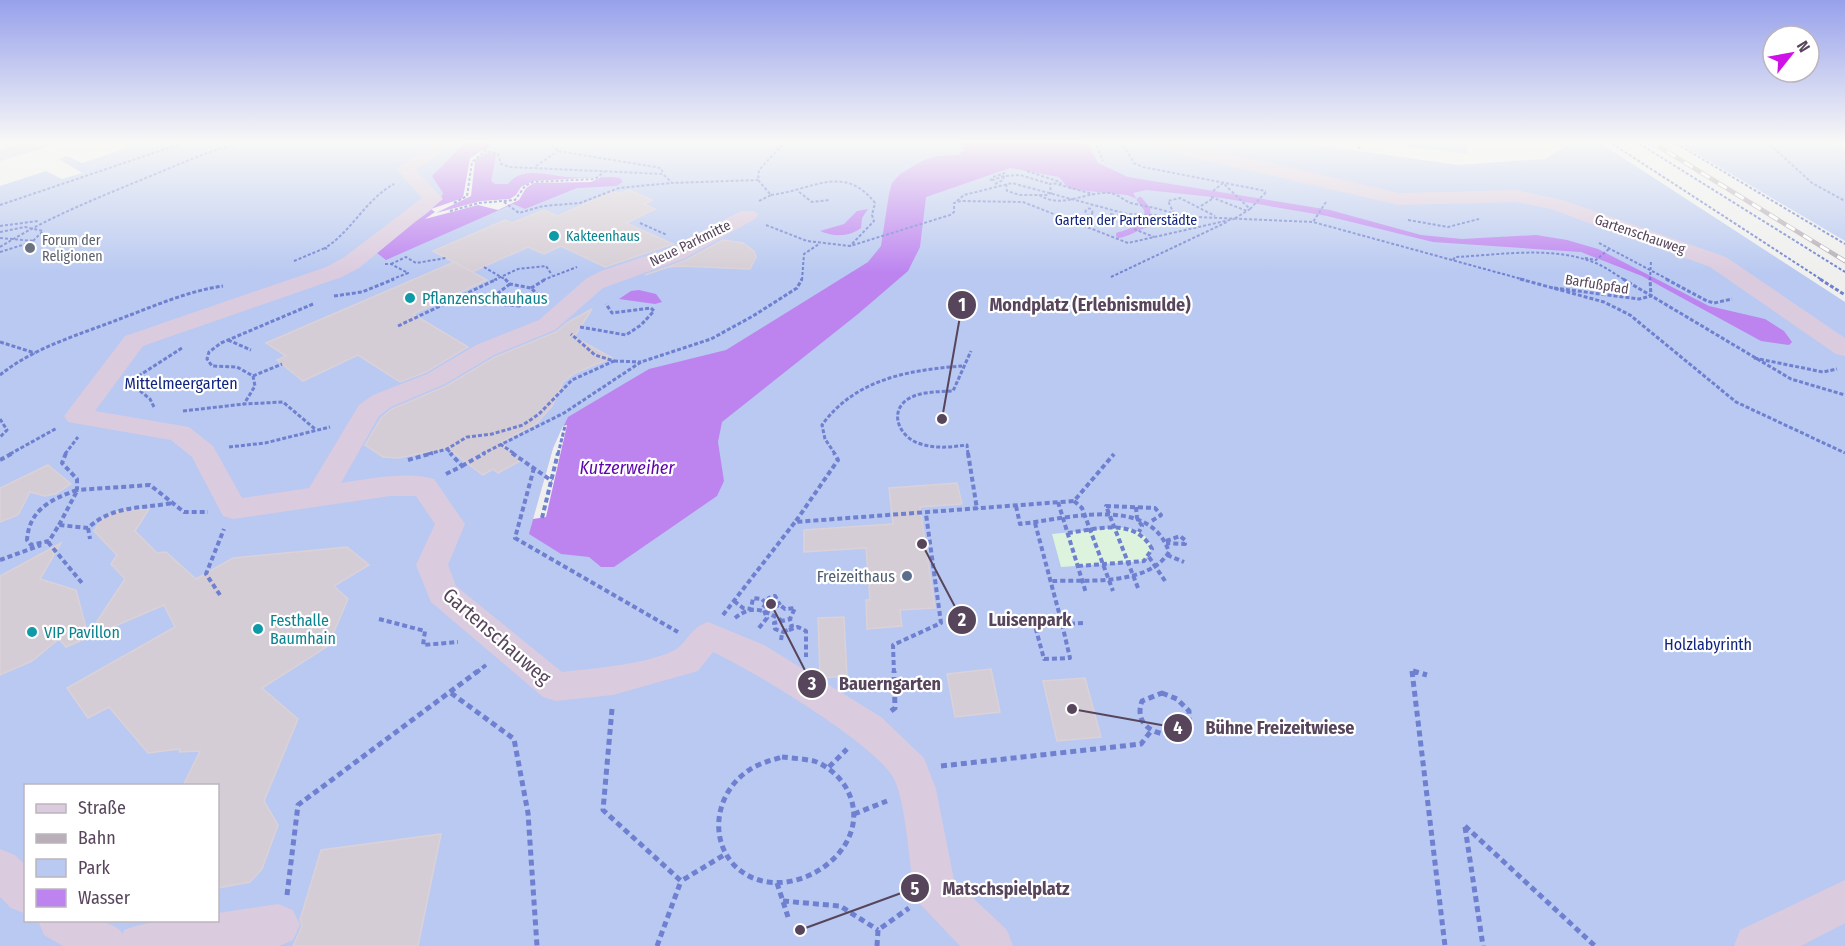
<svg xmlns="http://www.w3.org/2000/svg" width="1845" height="946" font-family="'Fira Sans Condensed',sans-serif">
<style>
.green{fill:#b9c9f1;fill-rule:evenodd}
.sand{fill:#ddf3dd}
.water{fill:#bd84f0}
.pier{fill:#eff0ed}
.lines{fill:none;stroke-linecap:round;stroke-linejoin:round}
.stream{stroke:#bd84f0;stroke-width:6}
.building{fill:#d5cdd5;stroke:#dad1d9;stroke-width:1.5}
.path-far3{stroke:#6f80d0;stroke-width:2;stroke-dasharray:3 2;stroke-linecap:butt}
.path-far2{stroke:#6f80d0;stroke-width:3;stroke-dasharray:4 2;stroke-linecap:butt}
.path-far1{stroke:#6f80d0;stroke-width:4;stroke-dasharray:5 3;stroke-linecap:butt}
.path{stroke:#6f80d0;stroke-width:5;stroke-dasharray:6 4;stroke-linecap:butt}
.minor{fill:#dbcbdf;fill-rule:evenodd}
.rail-casing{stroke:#b8afb8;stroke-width:4.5}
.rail{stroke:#fff;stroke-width:3;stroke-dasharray:10;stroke-linecap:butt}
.culture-dot{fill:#0f9aa8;stroke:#fff;stroke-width:2}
.worship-dot{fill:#6b7280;stroke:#fff;stroke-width:2}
.service-dot{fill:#5c6f8a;stroke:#fff;stroke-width:2}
.labels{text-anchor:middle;stroke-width:4.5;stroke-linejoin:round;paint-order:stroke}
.far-park-label{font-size:14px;fill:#122681;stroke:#fff}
.far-street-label{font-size:14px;fill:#57455c;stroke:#fff}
.far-culture-label{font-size:14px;fill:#0d838f;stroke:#fff;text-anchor:start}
.far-worship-label{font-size:14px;fill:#5b616d;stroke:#fff;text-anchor:start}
.culture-label{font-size:16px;fill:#0d838f;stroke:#fff;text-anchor:start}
.park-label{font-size:16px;fill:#122681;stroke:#fff}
.service-label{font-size:16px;fill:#4e5e75;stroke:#fff;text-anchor:end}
.water-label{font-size:18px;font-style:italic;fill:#5f05af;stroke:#fff}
.near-street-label{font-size:20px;fill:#57455c;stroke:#fff}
.leader{fill:none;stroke:#57455c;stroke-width:2}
.callout-dot{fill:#57455c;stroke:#fff;stroke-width:2}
.mark-label{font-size:18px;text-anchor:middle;font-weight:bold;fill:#fff}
.callout-label{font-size:18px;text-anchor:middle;font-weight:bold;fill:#57455c;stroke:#fff;stroke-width:4.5;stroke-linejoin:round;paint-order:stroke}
</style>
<rect width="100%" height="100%" fill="#eff0ed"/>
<!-- green -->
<g class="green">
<path d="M119,141h29l6,3 9,-3h1126l169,24 87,-6 28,-18h24l248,161v644h-1845v-760l46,-15 16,8 20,-6 -23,-14 8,-3 15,7 48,-16zM26,786h192v134h-192z"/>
<path d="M1368,141h97l3,13 -100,-12z"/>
<path d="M1675,141h155l15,8v92z"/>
</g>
<!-- sand -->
<path class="sand" d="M1115,528c17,-1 32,3 37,21l-8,12 -83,6 -9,-33z"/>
<!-- water -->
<g class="water">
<path d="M467,141h24l1,2 -9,8 1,3 11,-1 1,3 -5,25 4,3h13c13,-18 40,-9 58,-7 13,1 33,0 47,0l7,1 3,4 -7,4 -39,2 -52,21 -12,-5 -127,56 -9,-7 35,-30c11,-5 28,-19 31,-30l-11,-17z"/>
<path d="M957,141h129l12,22 30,14 202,33 91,25 41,4 74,-4 31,5 31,9 111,57 56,13 19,12 8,11 -3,3 -28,-4 -119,-65 -61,-24 -148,-10 -106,-26 -105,-18 -76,-8 -13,3 3,5 9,4 -18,-7 -58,-6 -10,-12 -49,-9 -84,29 -6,50 -12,24 -50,43 -136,108 -4,20 6,39 -7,15 -103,71h-13l-12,-10 -28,-3 -32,-20 24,-86 15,-31 81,-48 77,-19 142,-88 13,-16 8,-52 3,-11 8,-9 24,-14 13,-4 21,-1 7,-5z"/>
<path d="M868,209l-6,9 -1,10c-12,9 -28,9 -41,3l24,-7 13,-13z"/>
<path d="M639,290l17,4 6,8 -7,2 -36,-5 12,-8z"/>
</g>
<!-- pier -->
<g class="pier">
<path d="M483,150l1,4 -9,6 -4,36 -35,17 45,-12 29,-2 6,-4 5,-8 12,-6 68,-4 -10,5 -57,1 -8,5 -7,12 -21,10 -20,-5 -53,14 10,-7 -4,-3 32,-11 7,-40z"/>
<path d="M567,425l-21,92 -13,2 20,-71 10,-22z"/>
</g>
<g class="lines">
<!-- stream -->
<path class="stream" d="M1119,235c12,-2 20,-10 30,-11l-2,-15 -7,-9"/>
</g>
<!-- building -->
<g class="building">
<path d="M629,190l23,10 -8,4 11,5 -29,14 47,21 -68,23 -44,-21 -17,8 -16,-7 -56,25 -39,-21 72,-31 7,3 32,-13 14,6 55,-25 6,3z"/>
<path d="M723,240l20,3 11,8 2,6 -6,12 -69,-3 -13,1 -23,8 39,-14z"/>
<path d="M454,262l33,18 -74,34 55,33 -42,25 -26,10 -42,-27 -55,26 -26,-21 9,-4 -20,-13z"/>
<path d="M592,309l-18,28 38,21 -37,15 -12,9 -11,24 -16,18 -35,18 19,19 -22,12 -5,-4 -10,6 -36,-27 -49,10 -15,-1 -18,-12 16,-27 11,-9 54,-23 49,-29 61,-25 12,-10z"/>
<path d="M48,465l23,19 -16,10 -10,2 -15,-4 -12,23 -18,7v-34z"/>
<path d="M957,483l5,21 -42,3 15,101 -35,2 2,16 -35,3 -1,-29h4l-4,-52 -62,4v-22l89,-6 -4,-36z"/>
<path d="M149,509l-14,22 22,22 9,-1 30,27 37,-21 114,-11 22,18 -35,21 14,13 -20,47 -66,42 36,31 -34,82 14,24 -16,44 -12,13 -32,6v-102h-35l17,-35 -21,1 1,-3 -32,4 -39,-46 -21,11 -21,-30 108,-61 -11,-22 -98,42 -7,-8 -27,22 -32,14v-99l61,-33 -21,36 36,11 12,45 37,-56 -14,-15 6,-9 -23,-24 7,-11 18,-9z"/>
<path d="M844,617l3,59 -25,2 -2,-1 -2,-59z"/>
<path d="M991,669l9,43 -45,5 -8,-43z"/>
<path d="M1085,678l16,59 -44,4 -14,-60z"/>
<path d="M441,834l-23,112h-125l9,-20 -2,-6 21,-70z"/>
</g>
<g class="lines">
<!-- path-far3 -->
<g class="path-far3">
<path d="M492,141l-7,10 13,3 3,10 9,3 153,7 9,9 86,-3"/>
<path d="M548,141l10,10 103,17 2,6"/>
<path d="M1095,141l8,20"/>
<path d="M1121,141l13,22 9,4 123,24"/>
<path d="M1359,141v8"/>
<path d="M1608,141l214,139"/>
<path d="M1635,141l210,131"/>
<path d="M1672,141l173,103"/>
<path d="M1766,141l46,42 33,18"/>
<path d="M536,166l22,-15"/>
<path d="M1027,171l33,11 2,5"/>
<path d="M1004,176l-14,5 3,-4 12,-4"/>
<path d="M995,184l8,-4 1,-4 16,-1 30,9"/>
<path d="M1006,184l1,7 13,4h27l4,-2 -1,-9 3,-1 40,11"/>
<path d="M1213,191l10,-8 27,26 -16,10"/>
<path d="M799,192l13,10 17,-2"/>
<path d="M771,195c42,-5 73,-32 104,8l-3,12 2,6 -24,25"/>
<path d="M1039,195c23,14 42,-2 67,-2 11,-1 16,7 25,10 16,4 30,5 45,12"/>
<path d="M1211,197l36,14"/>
<path d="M759,201l12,-6 -13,-15 1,-10 27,-29"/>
<path d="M957,201l7,-6 48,-12 115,31 186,8"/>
<path d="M504,202l15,11 24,-7 37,-3 39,-15 52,-5"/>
<path d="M1326,202l-13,20 212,58"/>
<path d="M454,203l13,-7 5,-34 13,-11"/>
<path d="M0,205l189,-64"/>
<path d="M1201,206l11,-7"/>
<circle cx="1089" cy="212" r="3.5"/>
<path d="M1250,209l17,-18"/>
<path d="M450,211l29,-8 36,-3 10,-14 8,-4 62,-3 9,-7"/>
<path d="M1111,214l8,2 -6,1z"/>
<path d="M1174,214l-6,-13 12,-3 35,18"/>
<path d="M1408,220l40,7 31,-8"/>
<path d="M640,223l27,12"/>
<path d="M766,225l41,16 43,5 100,-31 4,-3v-9l7,-2 62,1 105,41 106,-24"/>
<path d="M0,226l38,-5"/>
<path d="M1134,229l20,8"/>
<path d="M0,232l25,-5 18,4 -11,11 -32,10"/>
<path d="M0,238l35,3"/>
<path d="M1599,243l70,37"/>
<path d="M0,247c48,-30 100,-50 153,-72 32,-13 62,-27 95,-34"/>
<path d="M327,249l-2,-1c27,-17 40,-48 69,-64"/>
<path d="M1585,258l11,2 13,-11"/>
<path d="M1453,260l2,-3c45,-2 99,-12 143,7 9,4 18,11 27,16"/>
<path d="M294,261l31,-13"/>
<path d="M385,264h6l17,9 -18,7"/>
<path d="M391,264l15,-7 10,6 30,-5"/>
<path d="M484,267l22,13"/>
<path d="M1111,277l116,-55"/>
<path d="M494,280l24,-11 28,-3 6,9"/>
<path d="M543,280l34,-13"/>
<path d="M802,280l2,-26 15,-10"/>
<path d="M1650,280l1,-20"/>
</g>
<!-- path-far2 -->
<g class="path-far2">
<path d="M505,279l5,5 21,4 13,13"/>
<path d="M1520,279l84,23 26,13 106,87 109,51"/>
<path d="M1623,279l168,100 54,16"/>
<path d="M1666,279l41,22 7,2 18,-4"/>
<path d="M1820,279l25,16"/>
<path d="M510,284l-16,12 3,8 22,2 21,-9"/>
<path d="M531,288l15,-9"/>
<path d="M1554,288l85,11 12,-3 -1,-17"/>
<path d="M334,296l28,-4 32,-13"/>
<path d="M313,304l-92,39 -12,9 -2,7 5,7 25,1 16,9 2,10 -11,18 39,-2 32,27"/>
<path d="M398,326l99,-47"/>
<path d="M580,327l46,8 15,-10 13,-14 -3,-3 -39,5 -6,-9"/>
<path d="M228,340l23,10"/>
<path d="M0,342l35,11"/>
<path d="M1754,358l69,14 14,-3"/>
<path d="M614,361l27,1"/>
<path d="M0,375c33,-27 78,-40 117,-55 35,-13 70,-29 106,-34"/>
<path d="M253,376l29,-12"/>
<path d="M154,407l-4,-8 -11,-9 1,-15 42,-27"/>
<path d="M183,411l61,-7"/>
<path d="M0,419l7,11 -7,7"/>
<path d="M500,444l15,10"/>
<path d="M229,447l36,-4 65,-16"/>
<path d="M447,449l5,5"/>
<path d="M10,454l47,-26"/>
<path d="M65,454l13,-17"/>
<path d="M428,454l19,-5 20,-12 25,-3 31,-9 16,-11 33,-34 42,-19 -19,-6 -24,-21"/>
<path d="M482,454l82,-41 77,-51 70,-23 42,-23 44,-28 5,-9"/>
<path d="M558,454l7,-28"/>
<path d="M835,454l-10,-15 -3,-14c33,-46 87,-55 140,-59"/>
<path d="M968,454l-1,-9c-16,2 -30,4 -46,-1 -20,-5 -34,-31 -13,-45 13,-8 30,-7 45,-8l18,-40"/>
</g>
<!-- path-far1 -->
<g class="path-far1">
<path d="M66,453l-4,10 15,16v11l73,-5 34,27h24"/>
<path d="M512,453l40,28"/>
<path d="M968,453l9,56"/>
<path d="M0,460l13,-7"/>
<path d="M408,460l25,-7"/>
<path d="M462,466l23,-13"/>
<path d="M534,468l-19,70 163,94"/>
<path d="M446,474l16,-8 -12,-13"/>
<path d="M77,490c-26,9 -48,20 -50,50l4,5 18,-4 10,-16 29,3c25,-23 52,-19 84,-25"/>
<path d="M1074,501l8,7 31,83"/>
<path d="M1058,502l28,91"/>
<path d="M1016,506l4,18c46,-5 130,-30 149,28 -21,34 -82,28 -117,29"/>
<path d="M1136,507l1,11 5,8 -3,6"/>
<path d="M542,518l16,-65"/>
<path d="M796,521l42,-61 -4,-7"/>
<path d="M1035,523l27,101"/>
<path d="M59,525l18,-34"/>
<path d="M88,528l2,11"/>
<path d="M1068,533c29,-4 67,-16 84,16l-8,12 -66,5"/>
<path d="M1166,541l14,-5 5,4v4l-19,-1"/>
<path d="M48,542l34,41"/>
<path d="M1167,555l17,7"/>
<path d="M1149,557l16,24"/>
<path d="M0,560l41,-15"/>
<path d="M1138,588l-32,-82 49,2 6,7 -11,7"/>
<path d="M220,595l-14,-21 18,-45"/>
<path d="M734,601l9,7 8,1 2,-11 9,1 8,9 10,-3 5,4 10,-1 -5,11 -16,4 1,6 8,3 15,-5 8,4v26"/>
<path d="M723,615l72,-93 279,-21 40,-47"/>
<path d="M735,618c17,-14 29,-8 46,2"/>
<path d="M379,619l46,12 -2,14 35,-3"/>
<path d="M1062,624l8,34 -26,1 -9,-33z"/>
<path d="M1062,624l22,-1"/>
<path d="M759,628l8,-10 -4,-10 6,-10 6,-2 5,9"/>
<path d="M781,640l1,-6 10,-8 -2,-7"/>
<path d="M476,673l10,-8"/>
<path d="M894,673l-1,-28 48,-22 -15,-109"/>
<path d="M1412,673h6"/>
</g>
<!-- path -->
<g class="path">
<path d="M1412,671l33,275"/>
<path d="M1413,671l14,4"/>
<path d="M451,693l63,46 14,74 9,133"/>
<path d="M1162,693l15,6 12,12v15l-11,9c-22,1 -45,-9 -36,-34z"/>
<path d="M612,709l-9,101 78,71 43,-26"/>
<path d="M891,711l4,-3 -1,-37"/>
<path d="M782,757c10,1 22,2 32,4 12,4 24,14 31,25 39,63 -62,129 -111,79 -25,-27 -18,-70 11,-92 11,-9 24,-12 37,-16z"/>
<path d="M941,766l200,-22 10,-13"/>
<path d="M829,767l18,-18"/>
<path d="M854,814l33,-13"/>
<path d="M1465,826l130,120"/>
<path d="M1465,827l18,119"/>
<path d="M777,883l11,34"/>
<path d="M287,895l11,-90 180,-134"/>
<path d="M783,901l57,5 38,24"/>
<path d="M657,946l24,-65"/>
<path d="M877,946l1,-16 31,-22"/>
</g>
<!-- minor -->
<g class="minor">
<path d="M30,141h27l-3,4 -54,16v-11z"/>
<path d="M436,141h21l-41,29 27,29 -84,69 -17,9 -199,69 -48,65 94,16 24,19 29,52 67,-10 50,-83 14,-10 54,-21 49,-29 63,-25 48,-42 14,-7 66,-22 74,-38h14l3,4 -3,4 -72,40 -80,29 -48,42 -61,25 -49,29 -54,23 -12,9 -38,67c30,-4 63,-12 93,-4l31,45 -17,41 8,21 106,86c34,-4 80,-7 111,-21 14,-7 16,-23 35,-29l56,23 117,72 43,41 12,31 18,91 53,50 6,16h-53l-40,-42 -6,-14c-5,-28 -8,-84 -19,-109 -14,-34 -145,-112 -182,-129l-15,19 -85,24 -57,6 -13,-4 -112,-95 -15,-37 19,-41 -19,-28h-26l-157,23 -10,-3 -31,-59 -21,-17 -103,-18 -4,-6 61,-80 201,-69 17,-9 79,-60 -26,-29z"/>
<path d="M1158,141h18l223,52 117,-3 47,10 163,57 119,81v18l-9,-2 -126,-87 -159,-58 -35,-7 -117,3 -234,-54z"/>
<path d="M0,849l15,6 11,10v49l-15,-6 -11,-11z"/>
<path d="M1845,880v43l-44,23h-67l6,-16z"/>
<path d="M278,904l15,6 7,15 -7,15 -14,6h-216l-19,-11 -6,-15c21,0 73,-6 85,14l1,-4c30,-12 62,-10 94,-10v-7z"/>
</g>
<defs>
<path id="rail" d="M1650,141l195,120"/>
</defs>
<!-- rail casing -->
<use href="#rail" class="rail-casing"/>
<!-- rail -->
<use href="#rail" class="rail"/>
</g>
<!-- sky -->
<linearGradient id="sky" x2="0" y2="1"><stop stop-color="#97a1eb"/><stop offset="0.52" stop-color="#f8f8f7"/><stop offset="1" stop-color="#f8f8f7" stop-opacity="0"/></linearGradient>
<rect width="1845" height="273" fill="url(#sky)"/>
<!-- markers -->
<g class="culture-dot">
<circle cx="554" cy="236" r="6"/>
<circle cx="410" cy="298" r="6"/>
<circle cx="258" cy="629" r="6"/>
<circle cx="32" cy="632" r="6"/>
</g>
<circle class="worship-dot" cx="30" cy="248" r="6"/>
<circle class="service-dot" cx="907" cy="576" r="6"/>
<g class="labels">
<!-- far-park labels -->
<g class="far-park-label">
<text x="1126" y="225">Garten der Partnerstädte</text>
</g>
<!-- far-street labels -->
<g class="far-street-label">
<text transform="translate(1640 234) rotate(19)" y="5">Gartenschauweg</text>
<text transform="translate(690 243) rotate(-26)" y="5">Neue Parkmitte</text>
<text transform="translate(1597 284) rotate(9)" y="5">Barfußpfad</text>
</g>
<!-- far-culture labels -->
<g class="far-culture-label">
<text x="566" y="241">Kakteenhaus</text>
</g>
<!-- far-worship labels -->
<g class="far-worship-label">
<text x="42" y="245">Forum der<tspan x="42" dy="16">Religionen</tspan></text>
</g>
<!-- culture labels -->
<g class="culture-label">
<text x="422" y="304">Pflanzenschauhaus</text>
<text x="270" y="626">Festhalle<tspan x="270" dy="18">Baumhain</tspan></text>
<text x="44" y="638">VIP Pavillon</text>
</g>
<!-- park labels -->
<g class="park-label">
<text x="181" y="389">Mittelmeergarten</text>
<text x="1708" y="650">Holzlabyrinth</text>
</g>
<!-- service labels -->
<g class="service-label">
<text x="895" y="582">Freizeithaus</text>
</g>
<!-- water labels -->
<g class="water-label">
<text x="627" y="474">Kutzerweiher</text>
</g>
<!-- near-street labels -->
<g class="near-street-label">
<text transform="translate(497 636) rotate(41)" y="7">Gartenschauweg</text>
</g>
</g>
<!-- callouts -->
<path class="leader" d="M942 419L962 305M922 544L962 620M771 604L812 684M1072 709L1178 728M800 930L915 888"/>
<g class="callout-dot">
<circle cx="942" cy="419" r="6"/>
<circle cx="922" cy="544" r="6"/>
<circle cx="771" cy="604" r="6"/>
<circle cx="1072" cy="709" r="6"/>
<circle cx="800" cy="930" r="6"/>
<circle cx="962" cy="305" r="15"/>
<circle cx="962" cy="620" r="15"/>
<circle cx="812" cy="684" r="15"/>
<circle cx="1178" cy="728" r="15"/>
<circle cx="915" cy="888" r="15"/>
</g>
<g class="mark-label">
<text x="962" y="311">1</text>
<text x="962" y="626">2</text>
<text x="812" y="690">3</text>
<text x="1178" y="734">4</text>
<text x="915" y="895">5</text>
</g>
<g class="callout-label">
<text x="1090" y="311">Mondplatz (Erlebnismulde)</text>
<text x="1030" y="626">Luisenpark</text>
<text x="890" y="690">Bauerngarten</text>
<text x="1280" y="734">Bühne Freizeitwiese</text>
<text x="1006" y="895">Matschspielplatz</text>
</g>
<!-- legend -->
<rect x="24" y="784" width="195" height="138" fill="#ffffff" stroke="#bcb5be" stroke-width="1.5"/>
<rect x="36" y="804" width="30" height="9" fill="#dbcbdf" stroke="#bcb5be" stroke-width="1.5"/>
<text x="78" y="814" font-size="18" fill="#57455c">Straße</text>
<rect x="36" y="834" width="30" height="9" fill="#b8afb8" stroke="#bcb5be" stroke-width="1.5"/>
<text x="78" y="844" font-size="18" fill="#57455c">Bahn</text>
<rect x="36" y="859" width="30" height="18" fill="#b9c9f1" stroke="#bcb5be" stroke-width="1.5"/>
<text x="78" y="874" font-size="18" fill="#57455c">Park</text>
<rect x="36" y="889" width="30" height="18" fill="#bd84f0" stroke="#bcb5be" stroke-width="1.5"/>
<text x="78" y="904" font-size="18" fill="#57455c">Wasser</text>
<!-- north arrow -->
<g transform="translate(1791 54) rotate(59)"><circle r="28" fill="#ffffff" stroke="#bcb5be" stroke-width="1.5"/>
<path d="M0-4.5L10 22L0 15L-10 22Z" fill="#cf10e8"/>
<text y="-9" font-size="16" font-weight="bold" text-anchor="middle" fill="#57455c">N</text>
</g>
</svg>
